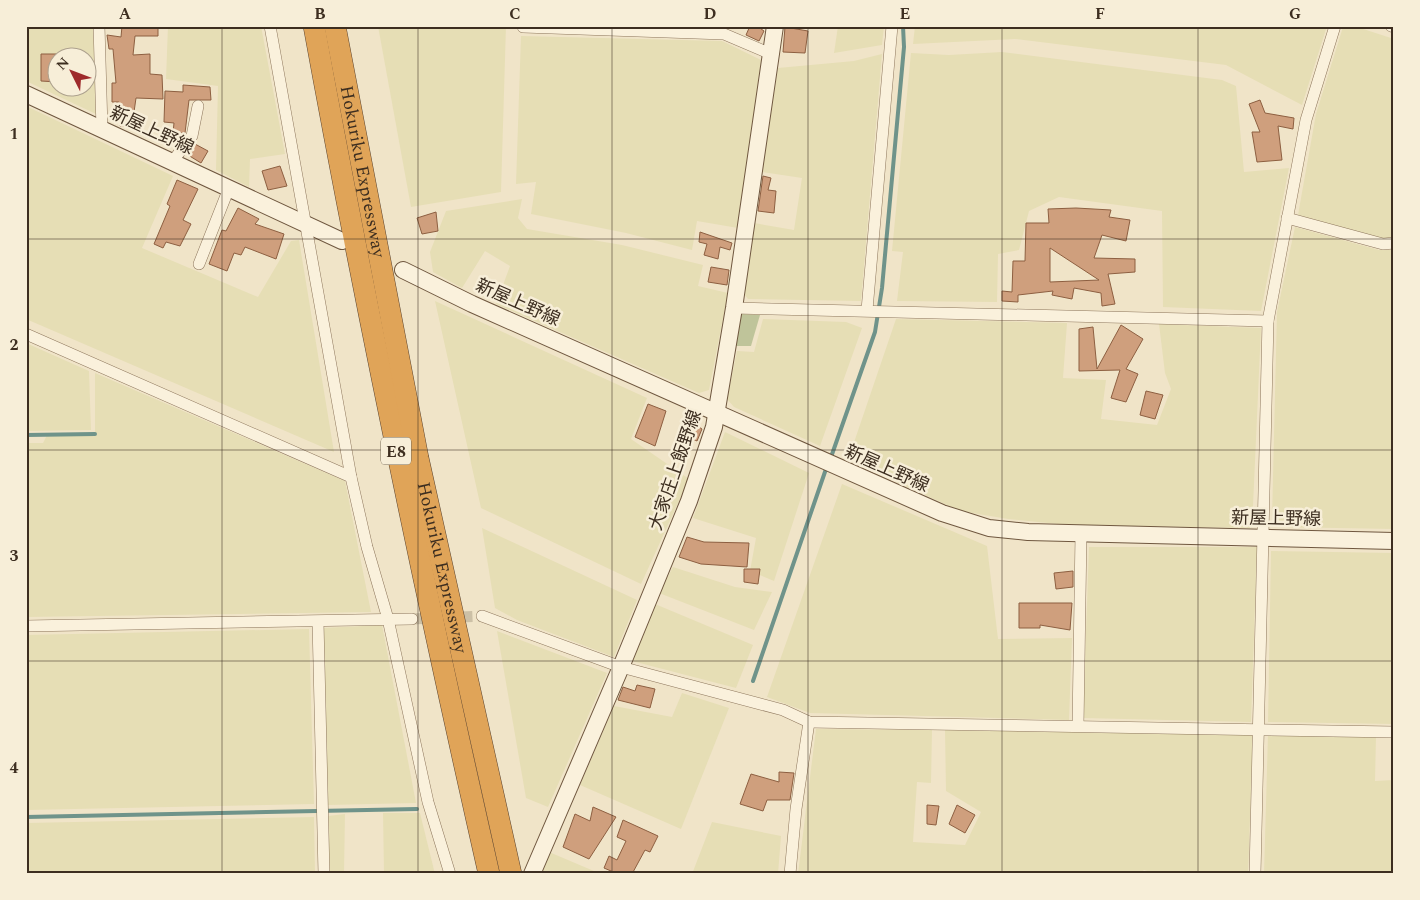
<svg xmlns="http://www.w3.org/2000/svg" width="1420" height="900" font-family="Spectral,'Noto Sans JP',serif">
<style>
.farmland{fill:#e6deb5;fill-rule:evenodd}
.cemetery{fill:#bfc49a}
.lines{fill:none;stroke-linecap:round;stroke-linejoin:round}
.stream{stroke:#6f938a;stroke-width:4}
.building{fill:#cf9f7d;stroke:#8d5f41;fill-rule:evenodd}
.street-tunnel{stroke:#ccc0a6;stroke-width:11;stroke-dasharray:11 5.5;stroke-linecap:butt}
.street-casing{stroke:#8d765c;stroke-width:12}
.secondary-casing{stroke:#6f573f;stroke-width:18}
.highway-casing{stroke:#5b4430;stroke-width:22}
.street{stroke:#faf1dc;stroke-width:11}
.secondary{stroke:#faf1dc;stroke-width:16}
.highway{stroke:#e0a458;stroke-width:21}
.grid{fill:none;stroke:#3d2e20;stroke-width:1;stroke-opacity:0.55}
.labels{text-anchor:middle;stroke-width:5;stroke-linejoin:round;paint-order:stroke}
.shield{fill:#f7eed8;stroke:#756857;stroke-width:1}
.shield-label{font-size:16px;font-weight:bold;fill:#3d2e20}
.street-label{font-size:18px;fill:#3d2e20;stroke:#f7eed8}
.neatline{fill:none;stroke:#3d2e20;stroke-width:2}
.grid-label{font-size:16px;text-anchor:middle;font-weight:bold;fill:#3d2e20}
</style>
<rect width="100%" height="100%" fill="#f0e4c8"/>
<!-- farmland -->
<g class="farmland">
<path d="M26,26h67l3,88 -70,-33zM58,58h30v30h-30z"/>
<path d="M168,26h93l24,128 -35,5 -1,28 -33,-17 2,-84 -52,-7z"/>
<path d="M378,26h128l-5,166 -90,15z"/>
<path d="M838,26h46l-2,19 -48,8z"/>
<path d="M915,26h412l-25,79 -76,-40 -211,-26 -102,5z"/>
<path d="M1354,26l40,13v200l-10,1 -86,-25 18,-101 27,-87z"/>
<path d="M521,36l201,5 39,19 -23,168 -41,-7 -5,29 -66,-17 -95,-19 5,-32 -20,2z"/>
<path d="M1002,52l220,28 14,6 8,86 45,-4 -28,143 -98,-4 -1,-96 -103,-14 -30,14 -10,39 -21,4 -1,48 -100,-1 6,-49 -11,-1 19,-198 38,2z"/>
<path d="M882,54l-21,247 -113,-2 -5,-6 11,-70 40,7 8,-52 -40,-6 16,-104 76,-7z"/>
<path d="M26,106l147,70 -31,72 116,49 33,-56 8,-1 35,212 -308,-133z"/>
<path d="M522,199l-4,19 9,11 95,16 81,20 -5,21 30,7 -19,97 -10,3 -203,-89 14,-38 -25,-15 -23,37 -29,-16 -3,-20 16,-41z"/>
<path d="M1295,227l84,23h15v279l-115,-2 -7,-8 5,-207z"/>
<path d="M435,301l212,97 -16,41 58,40 -48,105 -160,-76z"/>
<path d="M763,319l83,3 16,6 -42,118 -86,-39 -7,-8 10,-48 17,1z"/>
<path d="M896,319l171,4 -4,55 43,2 -5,39 56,6 14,-36 -6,-16 -6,-49 102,4 -9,200 -184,-3 -60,-6 -48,-8 -112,-51z"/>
<path d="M26,343l63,28 2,59 -65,1z"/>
<path d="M95,373l250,108 26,131 -345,5v-174h17l4,-8 48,-1z"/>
<path d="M725,432l84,41 -35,108 -24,-10 6,-33 -63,-20z"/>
<path d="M842,484l145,62 11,93 74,-1 -3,82 -259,-7 -43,-16z"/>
<path d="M482,528l155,72 -23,57 -97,-37 -22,-12z"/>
<path d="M1089,547h168l-6,175 -168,-4z"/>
<path d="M1271,551l123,2v171l-126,-2z"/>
<path d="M673,567l62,20 37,5 -18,38 -95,-37z"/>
<path d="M655,604l98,41 -17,43 -104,-27z"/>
<path d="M382,625l34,178 -88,2 -5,-177z"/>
<path d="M309,629l5,175 -288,6v-175z"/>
<path d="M497,631l110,42 -59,134 -22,-9z"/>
<path d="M682,693l47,15 -48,121 -101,-44 34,-79 58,11z"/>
<path d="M816,729l116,1 -1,53 -14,-1 -4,60 52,3 16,-33 -35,-21 -1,-61 308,5 -5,139h-90l-14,-4 -4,4h-342z"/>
<path d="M1268,734l108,3 -1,44 19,-1v94h-130z"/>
<path d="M383,813h37l15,61h-51z"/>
<path d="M345,814l-1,60h-15l-1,-58z"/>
<path d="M314,817l1,57h-289v-51z"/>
<path d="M712,822l69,14 -3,38h-86z"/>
<path d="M549,852l52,22h-59z"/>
</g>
<!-- cemetery -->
<path class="cemetery" d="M741,314l19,1 -9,31h-15z"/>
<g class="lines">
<!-- stream -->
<g class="stream">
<path d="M26,435l69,-1"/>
<path d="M830,460l45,-128 7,-44 22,-241 -1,-21"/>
<path d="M753,681l74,-215"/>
<path d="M26,817l391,-8"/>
</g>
</g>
<!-- building -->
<g class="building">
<path d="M122,26h36v10h-23l-2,19 17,-1v20l12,1 1,24 -27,-1 -4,28h-12l-1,-24h-7v-19h4l-3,-34h-4l-2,-14 14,2z"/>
<path d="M750,26h7l7,5 -5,10 -13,-6z"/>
<path d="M785,27l23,4 -3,22 -22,-1z"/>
<path d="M41,54h17v28l-17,-1z"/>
<path d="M183,85l27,2 1,13h-22l-4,33h-12l1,-10 -10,-1 1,-31 18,1z"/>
<path d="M1260,100l5,13 29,5 -1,11 -15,-3 4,34 -25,2 -5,-30h8l-11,-28z"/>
<path d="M195,144l13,7 -7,12 -13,-8z"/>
<path d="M280,166l7,20 -19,4 -6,-19z"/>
<path d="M763,176l8,2 -3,12 8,1 -2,22 -16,-2z"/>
<path d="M177,180l21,9 -15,31 8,4 -11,22 -14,-4 -3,6 -9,-4 16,-38 -3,-2z"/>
<path d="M238,208l21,11 -4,5 29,10 -8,25 -31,-12 -4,8 -7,-2 -7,18 -18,-7 13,-34 4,1z"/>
<path d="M1076,208l35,2 -2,7 21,3 -4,21 -24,-6 -8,23 41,1v13l-27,2 7,30 -13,2 -1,-13 -27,-5 -2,11 -20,-4 1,-4 -35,4v7l-16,-1v-10l10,1 1,-31h12l1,-38h23l-1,-14zM1050,248l49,32 -49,2z"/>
<path d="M436,212l2,19 -16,3 -5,-16z"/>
<path d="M700,232l32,11 -2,7 -10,-3 -2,12 -14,-4 3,-11 -8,-2z"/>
<path d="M711,267l18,3 -2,15 -19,-3z"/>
<path d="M1121,325l22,14 -17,30 12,5 -12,28 -15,-4 9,-28 -41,1v-42l14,-2 4,42z"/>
<path d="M1146,391l17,4 -8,24 -15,-4z"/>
<path d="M648,404l18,7 -11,35 -20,-9z"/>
<path d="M687,419l15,10 -5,12 -16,-8z"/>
<path d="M687,537l17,5 45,1 -2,24 -46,-3 -22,-7z"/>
<path d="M744,569h16l-2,15 -14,-2z"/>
<path d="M1073,571v16l-17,2 -2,-16z"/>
<path d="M1019,603h53l-2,27 -30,-5v3h-21z"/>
<path d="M637,685l18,4 -5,19 -32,-8 5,-13 12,4z"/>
<path d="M779,772l15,1 -4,27h-23l-4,11 -23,-7 11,-30 28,8z"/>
<path d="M927,805l12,1 -3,19 -9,-1z"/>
<path d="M957,805l18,10 -10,18 -16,-9z"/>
<path d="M593,807l23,10 -27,42 -26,-12 12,-33 15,7z"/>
<path d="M623,820l35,16 -8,16 -5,-2 -13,24h-14l-14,-6 5,-12 8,4 9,-19 -9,-4z"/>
</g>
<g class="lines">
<!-- street-tunnel -->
<path class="street-tunnel" d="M412,619l70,-3"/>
<defs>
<g id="street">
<path d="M99,26l3,103"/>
<path d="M270,26l81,451 16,70 21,72 40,183 22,72"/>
<path d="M1391,26l3,1"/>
<path d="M523,27l201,7 47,20"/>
<path d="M172,162l20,-26 6,-30"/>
<path d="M1287,218l96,26 11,-1"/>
<path d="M199,264l30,-76"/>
<path d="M734,308l534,13"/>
<path d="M867,310l25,-284"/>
<path d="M26,334l325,143"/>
<path d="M482,616l139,51 162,43 26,12 585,10"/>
<path d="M318,622l6,252"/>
<path d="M26,626l386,-7"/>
<path d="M1078,726l3,-192"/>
<path d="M790,874l6,-65 13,-87"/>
<path d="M1255,874l13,-553 38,-201 29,-94"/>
</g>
<g id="secondary">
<path d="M26,94l316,147"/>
<path d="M403,270l69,34 470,209 47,15 39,4 366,9"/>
<path d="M532,874l89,-207 68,-166 25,-74 20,-119 41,-282"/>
</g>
<g id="highway">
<path d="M314,26c52,284 111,566 175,848"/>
<path id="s1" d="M335,26l83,432 93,416"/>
</g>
</defs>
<!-- street casing -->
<use href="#street" class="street-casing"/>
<!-- secondary casing -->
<use href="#secondary" class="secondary-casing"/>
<!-- highway casing -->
<use href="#highway" class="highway-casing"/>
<!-- street -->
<use href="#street" class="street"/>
<!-- secondary -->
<use href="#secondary" class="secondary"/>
<!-- highway -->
<use href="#highway" class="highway"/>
</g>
<!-- grid -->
<path class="grid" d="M222,26v848M418,26v848M612,26v848M808,26v848M1002,26v848M1198,26v848M26,239h1368M26,450h1368M26,661h1368"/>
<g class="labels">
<!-- shield labels -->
<rect class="shield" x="381" y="437.5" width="30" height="27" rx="4"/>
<g class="shield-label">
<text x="396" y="457">E8</text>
</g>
<!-- street labels -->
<g class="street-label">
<text transform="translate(152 130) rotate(25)" y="6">新屋上野線</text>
<text dy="6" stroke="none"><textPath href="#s1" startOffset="148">Hokuriku Expressway</textPath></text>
<text transform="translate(518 302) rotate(24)" y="6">新屋上野線</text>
<text transform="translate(887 468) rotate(24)" y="6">新屋上野線</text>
<text transform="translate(675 470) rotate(-71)" y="6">大家庄上飯野線</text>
<text transform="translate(1276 518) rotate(1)" y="6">新屋上野線</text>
<text dy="6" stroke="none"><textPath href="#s1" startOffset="552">Hokuriku Expressway</textPath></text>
</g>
</g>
<!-- border -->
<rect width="1420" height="900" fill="none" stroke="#f7eed8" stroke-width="55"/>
<!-- north arrow -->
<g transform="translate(72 72) rotate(312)"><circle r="24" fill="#f7eed8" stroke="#ada18e"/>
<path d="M0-4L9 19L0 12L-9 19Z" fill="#9e2a2b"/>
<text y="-8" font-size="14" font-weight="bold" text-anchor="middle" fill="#3d2e20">N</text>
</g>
<rect x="28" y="28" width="1364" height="844" class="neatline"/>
<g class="grid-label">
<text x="125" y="19">A</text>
<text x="320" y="19">B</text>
<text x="515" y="19">C</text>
<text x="710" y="19">D</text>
<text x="905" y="19">E</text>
<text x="1100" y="19">F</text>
<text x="1295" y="19">G</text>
<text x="14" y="139">1</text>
<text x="14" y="350">2</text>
<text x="14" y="561">3</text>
<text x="14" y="773">4</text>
</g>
</svg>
